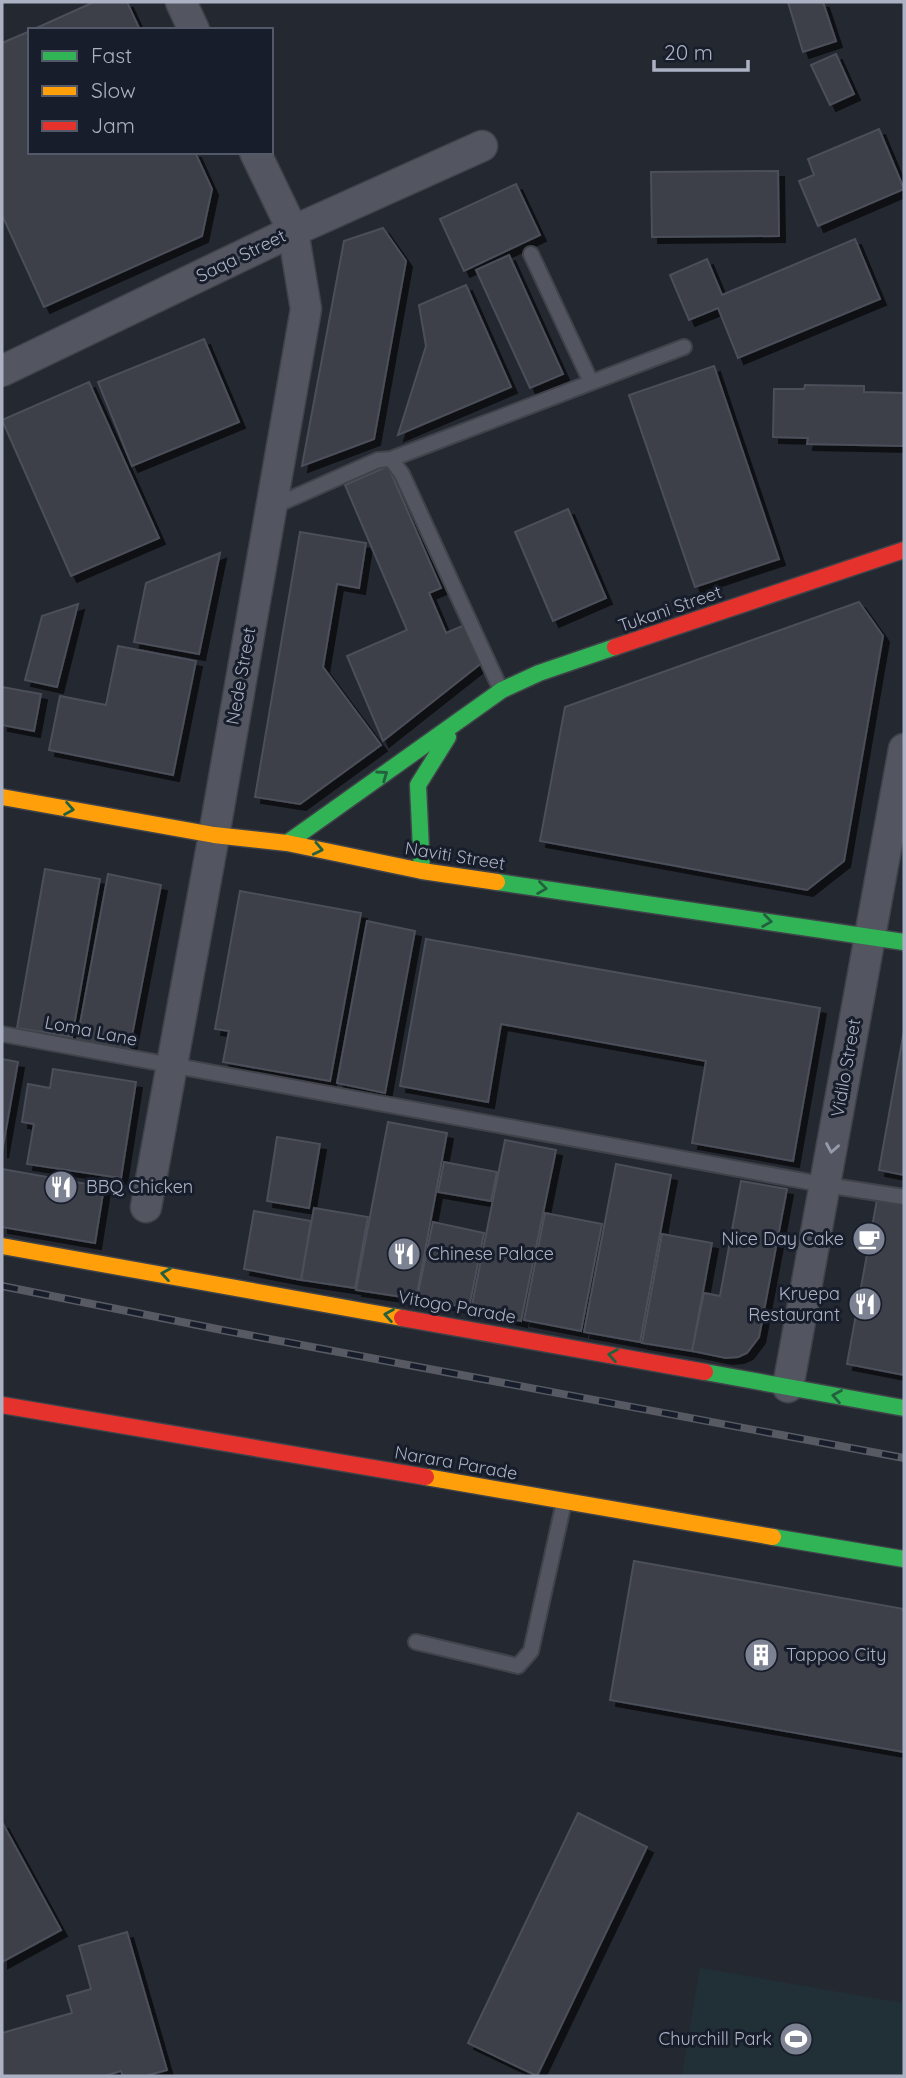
<svg xmlns="http://www.w3.org/2000/svg" width="906" height="2078" font-family="Quicksand,sans-serif">
<style>
.green{fill:#213036}
.building{fill:#3c3f48;stroke:#4b4f5a;stroke-width:2;filter:url(#shadow)}
.lines{fill:none;stroke-linecap:round;stroke-linejoin:round}
.lane-casing{stroke:#40434a;stroke-width:18}
.street-casing{stroke:#40434a;stroke-width:33}
.fast-casing{stroke:#40434a;stroke-width:19}
.slow-casing{stroke:#40434a;stroke-width:19}
.jam-casing{stroke:#40434a;stroke-width:19}
.lane{stroke:#535660;stroke-width:14}
.street{stroke:#535660;stroke-width:30}
.fast{stroke:#30b455;stroke-width:16}
.slow{stroke:#ff9f0a;stroke-width:16}
.jam{stroke:#e5322d;stroke-width:16}
.rail-casing{stroke:#575a62;stroke-width:8}
.rail{stroke:#181d2b;stroke-width:5;stroke-dasharray:16;stroke-linecap:butt}
.oneway{stroke:#23613e}
.oneway2{stroke:#969bab}
.labels{text-anchor:middle;stroke-width:6;stroke-linejoin:round;paint-order:stroke}
.street-label{font-size:18px;fill:#acb2c4;stroke:#181d2b}
.poi-label{font-size:18px;fill:#acb2c4;stroke:#181d2b;text-anchor:start}
</style>
<defs>
<filter id="shadow"><feDropShadow dx="6" dy="6" stdDeviation="0" flood-color="#0009"/></filter>
</defs>
<rect width="100%" height="100%" fill="#242831"/>
<!-- green -->
<path class="green" d="M700,1968l204,35v73h-222z"/>
<!-- building -->
<g class="building">
<path d="M94,2h33l13,28h-108z"/>
<path d="M788,2h35l13,39 -33,11z"/>
<path d="M30,31v121h165l17,37 -10,47 -158,71 -42,-92v-172z"/>
<path d="M836,54l18,40 -24,11 -19,-40z"/>
<path d="M879,129l25,60 -86,37 -19,-45 15,-6 -6,-16z"/>
<path d="M778,171l1,65 -127,1 -1,-65z"/>
<path d="M516,184l24,51 -76,36 -24,-52z"/>
<path d="M383,228l23,33 -32,178 -72,27 42,-225z"/>
<path d="M855,239l25,60 -142,59 -20,-50 -29,12 -19,-45 37,-16 15,36z"/>
<path d="M509,255l54,119 -33,14 -54,-118z"/>
<path d="M466,285l45,102 -113,48 28,-89 -7,-41z"/>
<path d="M204,339l35,83 -107,44 -34,-84z"/>
<path d="M714,366l65,193 -84,28 -66,-192z"/>
<path d="M89,382l70,156 -88,38 -69,-156z"/>
<path d="M805,385l59,1v6l40,1v53l-97,-2 1,-6 -35,-1 1,-48h30z"/>
<path d="M388,466l53,122 -12,5 17,40 21,-9 16,38 -100,79 -36,-85 60,-26 -62,-145z"/>
<path d="M568,509l38,89 -53,23 -38,-89z"/>
<path d="M300,532l66,11 -7,45 -22,-4 -14,83 58,78 -81,59 -45,-7z"/>
<path d="M220,553l-21,101 -65,-12 12,-59z"/>
<path d="M859,602l24,34 -39,225 -37,29 -267,-49 25,-134z"/>
<path d="M78,604l-21,83 -32,-7 17,-64z"/>
<path d="M118,646l78,15 -23,114 -124,-25 11,-54 46,9z"/>
<path d="M2,687l39,7 -7,37 -32,-6z"/>
<path d="M45,869l55,10 -28,158 -55,-9z"/>
<path d="M108,874l53,11 -32,166 -52,-11z"/>
<path d="M240,891l121,22 -31,168 -107,-19 6,-31 -14,-2z"/>
<path d="M367,921l48,10 -30,162 -48,-10z"/>
<path d="M426,939l394,69 -27,153 -101,-18 14,-82 -205,-37 -13,78 -88,-16z"/>
<path d="M904,1031v144l-25,-5z"/>
<path d="M2,1059l16,3 -16,90z"/>
<path d="M53,1069l83,13 -15,96 -94,-14 7,-40 -12,-2 6,-38 22,4z"/>
<path d="M388,1122l59,11 -31,166 -60,-9z"/>
<path d="M277,1137l43,7 -11,64 -42,-7z"/>
<path d="M505,1140l51,10 -35,171 -50,-11z"/>
<path d="M444,1162l53,10 -6,29 -53,-9z"/>
<path d="M616,1164l55,11 -31,167 -56,-10z"/>
<path d="M2,1169l102,18 -9,56 -93,-16z"/>
<path d="M741,1181l46,8 -28,148 -12,16 -9,4 -12,1 -34,-7 12,-58 16,3z"/>
<path d="M879,1189l25,5v181l-57,-11z"/>
<path d="M314,1208l54,9 -13,71 -54,-8z"/>
<path d="M254,1211l57,10 -10,59 -57,-11z"/>
<path d="M545,1213l57,11 -21,107 -57,-11z"/>
<path d="M433,1222l51,11 -15,75 -52,-10z"/>
<path d="M662,1234l50,9 -20,108 -50,-8z"/>
<path d="M634,1561l270,48v143l-294,-52z"/>
<path d="M578,1813l69,34 -110,229 -69,-33z"/>
<path d="M2,1822l59,108 -59,32z"/>
<path d="M127,1932l40,138 -22,6h-22l-2,-5 -17,5h-102v-43l70,-20 -5,-17 24,-7 -12,-43z"/>
</g>
<g class="lines">
<defs>
<g id="lane">
<path d="M531,254l60,128"/>
<path d="M391,459l11,15 98,214"/>
<path d="M272,507l106,-47 13,-1 293,-112"/>
<path d="M2,1034l824,151 78,12"/>
<path d="M416,1642l102,24 13,-15 33,-149"/>
</g>
<g id="street">
<path d="M181,2l13,28"/>
<path d="M2,371l291,-140 189,-85"/>
<path d="M146,1207l68,-372 92,-526 -13,-78 -38,-79"/>
<path d="M788,1387l116,-638"/>
</g>
<g id="fast">
<path d="M287,843l215,-153 37,-17 76,-26"/>
<path d="M422,871l-4,-86 30,-48"/>
<path d="M497,882l407,60"/>
<path d="M705,1372l199,36"/>
<path d="M773,1537l131,22"/>
</g>
<g id="slow">
<path d="M2,797l212,38 73,8 135,28 75,11"/>
<path d="M2,1246l400,72"/>
<path d="M426,1477l347,60"/>
</g>
<g id="jam">
<path d="M615,647l289,-97"/>
<path d="M402,1318l303,54"/>
<path d="M2,1405l424,72"/>
</g>
</defs>
<!-- lane casing -->
<use href="#lane" class="lane-casing"/>
<!-- street casing -->
<use href="#street" class="street-casing"/>
<!-- fast casing -->
<use href="#fast" class="fast-casing"/>
<!-- slow casing -->
<use href="#slow" class="slow-casing"/>
<!-- jam casing -->
<use href="#jam" class="jam-casing"/>
<!-- lane -->
<use href="#lane" class="lane"/>
<!-- street -->
<use href="#street" class="street"/>
<!-- fast -->
<use href="#fast" class="fast"/>
<!-- slow -->
<use href="#slow" class="slow"/>
<!-- jam -->
<use href="#jam" class="jam"/>
<defs>
<path id="rail" d="M2,1286l225,45 677,127"/>
</defs>
<!-- rail casing -->
<use href="#rail" class="rail-casing"/>
<!-- rail -->
<use href="#rail" class="rail"/>
</g>
<!-- one-way arrows -->
<defs><path id="oneway-chevron" d="M-2-3.5L2.5 0L-2 3.5" fill="none" stroke-width="1.6" stroke-linecap="round" stroke-linejoin="round" transform="scale(1.75)"/></defs>
<g class="oneway">
<use href="#oneway-chevron" transform="translate(383 775) rotate(-35)"/>
<use href="#oneway-chevron" transform="translate(69 809) rotate(10)"/>
<use href="#oneway-chevron" transform="translate(318 849) rotate(12)"/>
<use href="#oneway-chevron" transform="translate(542 888) rotate(8)"/>
<use href="#oneway-chevron" transform="translate(767 921) rotate(8)"/>
<use href="#oneway-chevron" transform="translate(166 1274) rotate(-170)"/>
<use href="#oneway-chevron" transform="translate(389 1315) rotate(-170)"/>
<use href="#oneway-chevron" transform="translate(613 1355) rotate(-170)"/>
<use href="#oneway-chevron" transform="translate(837 1396) rotate(-170)"/>
</g>
<use class="oneway2" href="#oneway-chevron" transform="translate(832 1148) rotate(100)"/>
<!-- icons -->
<defs>
<symbol id="restaurant-disc" viewBox="-11 -11 22 22"><circle r="9.5" fill="#7c8291" stroke="#181d2b"/><path d="M-5-6h1v4h1v-4h1v4h1v-4h1v5L-1.5 .5V6h-2V.5L-5-1ZM5-6V6H3V1.5H1.5Q1.5-4 5-6Z" fill="#fff"/></symbol>
<symbol id="cafe-disc" viewBox="-11 -11 22 22"><circle r="9.5" fill="#7c8291" stroke="#181d2b"/><path d="M-5.5-4.5H6V0H3Q3 3.5 0 3.5H-2.5Q-5.5 3.5-5.5 0ZM3-3.2v2h1.7v-2ZM-6 4.5H4V6H-6Z" fill="#fff"/></symbol>
<symbol id="building-disc" viewBox="-11 -11 22 22"><circle r="9.5" fill="#7c8291" stroke="#181d2b"/><path d="M-4-6H4V6H1V3H-1V6H-4ZM-2.5-4.3h1.7v1.8h-1.7ZM.8-4.3h1.7v1.8H.8ZM-2.5-1h1.7V.8h-1.7ZM.8-1h1.7V.8H.8Z" fill="#fff"/></symbol>
<symbol id="stadium-disc" viewBox="-11 -11 22 22"><circle r="9.5" fill="#7c8291" stroke="#181d2b"/><path d="M0-5a6.5 5 0 1 0 0 10a6.5 5 0 1 0 0-10ZM-3.5-1.8h7v3.6h-7Z" fill="#fff"/></symbol>
</defs>
<g fill-rule="evenodd">
<use href="#restaurant-disc" x="42" y="1168" width="38" height="38"/>
<use href="#cafe-disc" x="850" y="1220" width="38" height="38"/>
<use href="#restaurant-disc" x="385" y="1235" width="38" height="38"/>
<use href="#restaurant-disc" x="846" y="1285" width="38" height="38"/>
<use href="#building-disc" x="742" y="1636" width="38" height="38"/>
<use href="#stadium-disc" x="777" y="2020" width="38" height="38"/>
</g>
<g class="labels">
<!-- street labels -->
<g class="street-label">
<text transform="translate(241 256) rotate(-26)" y="6">Saqa Street</text>
<text transform="translate(670 609) rotate(-19)" y="6">Tukani Street</text>
<text transform="translate(241 676) rotate(-80)" y="6">Nede Street</text>
<text transform="translate(455 856) rotate(9)" y="6">Naviti Street</text>
<text transform="translate(91 1031) rotate(11)" y="6">Loma Lane</text>
<text transform="translate(846 1068) rotate(-80)" y="6">Vidilo Street</text>
<text transform="translate(457 1307) rotate(10)" y="6">Vitogo Parade</text>
<text transform="translate(456 1463) rotate(10)" y="6">Narara Parade</text>
</g>
<!-- poi labels -->
<g class="poi-label">
<text x="86" y="1193">BBQ Chicken</text>
<text x="844" y="1245" text-anchor="end">Nice Day Cake</text>
<text x="428" y="1260">Chinese Palace</text>
<text x="840" y="1300" text-anchor="end">Kruepa<tspan x="840" dy="21">Restaurant</tspan></text>
<text x="786" y="1661">Tappoo City</text>
<text x="772" y="2045" text-anchor="end">Churchill Park</text>
</g>
</g>
<!-- border -->
<rect width="906" height="2078" fill="none" stroke="#acb2c4" stroke-width="7"/>
<!-- legend -->
<rect x="28" y="28" width="245" height="126" fill="#181d2b" stroke="#535968" stroke-width="2"/>
<rect x="42" y="51" width="35" height="10" fill="#30b455" stroke="#535968" stroke-width="2"/>
<text x="91" y="63" font-size="21" fill="#acb2c4">Fast</text>
<rect x="42" y="86" width="35" height="10" fill="#ff9f0a" stroke="#535968" stroke-width="2"/>
<text x="91" y="98" font-size="21" fill="#acb2c4">Slow</text>
<rect x="42" y="121" width="35" height="10" fill="#e5322d" stroke="#535968" stroke-width="2"/>
<text x="91" y="133" font-size="21" fill="#acb2c4">Jam</text>
<!-- scale -->
<path d="M654 60v10h94v-10" fill="none" stroke="#acb2c4" stroke-width="3.5"/>
<text x="664" y="60" font-size="21" fill="#acb2c4" stroke="#181d2b" stroke-width="5" paint-order="stroke">20 m</text>
</svg>
